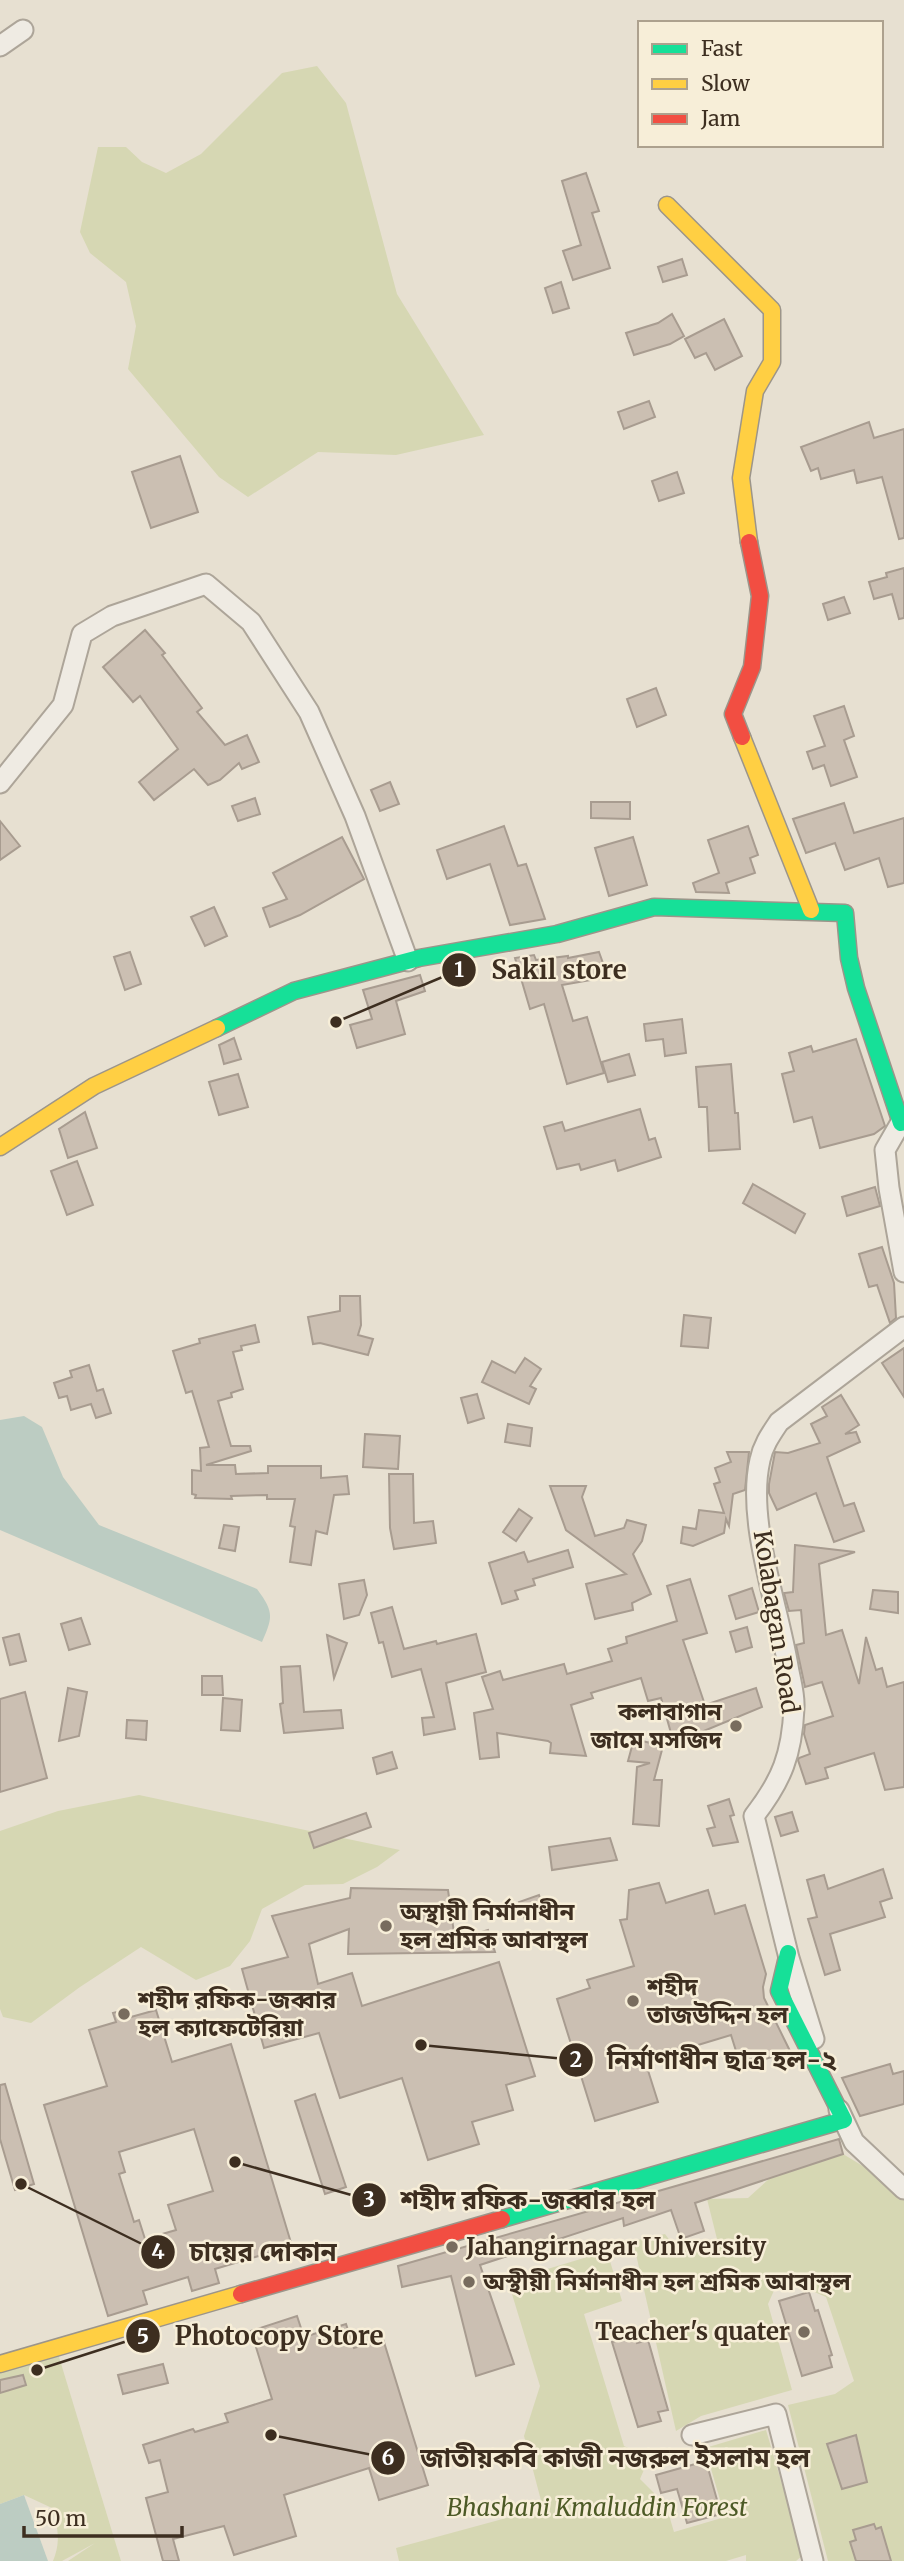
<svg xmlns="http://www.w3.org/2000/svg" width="904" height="2561" font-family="Merriweather,'Noto Sans Bengali',serif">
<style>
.green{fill:#d6d7b3}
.water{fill:#bcccc2}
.building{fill:#cbbfb2;stroke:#a89c90;stroke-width:2;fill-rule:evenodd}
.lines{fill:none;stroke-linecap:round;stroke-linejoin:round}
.street-casing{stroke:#ada599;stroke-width:23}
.fast-casing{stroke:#9c958a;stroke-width:19}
.slow-casing{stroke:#9c958a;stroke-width:19}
.jam-casing{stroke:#9c958a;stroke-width:19}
.street{stroke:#efebe3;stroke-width:19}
.fast{stroke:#16e098;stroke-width:16}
.slow{stroke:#ffcf43;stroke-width:16}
.jam{stroke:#f24e42;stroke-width:16}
.poi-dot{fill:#786c5e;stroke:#f7eed8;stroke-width:2.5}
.labels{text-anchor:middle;stroke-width:5;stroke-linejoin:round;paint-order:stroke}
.street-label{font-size:24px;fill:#3d2e20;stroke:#f7eed8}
.poi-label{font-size:24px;font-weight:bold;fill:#3d2e20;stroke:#f7eed8;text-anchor:start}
.park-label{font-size:24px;font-style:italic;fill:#4d5a26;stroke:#f7eed8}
.leader{fill:none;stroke:#3d2e20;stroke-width:2.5}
.callout-dot{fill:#3d2e20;stroke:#f7eed8;stroke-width:2.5}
.mark-label{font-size:21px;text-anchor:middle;font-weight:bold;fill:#fff}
.callout-label{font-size:26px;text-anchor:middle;font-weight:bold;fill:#3d2e20;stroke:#f7eed8;stroke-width:5;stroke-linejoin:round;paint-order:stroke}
</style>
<rect width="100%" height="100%" fill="#e7e0d1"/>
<!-- green -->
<g class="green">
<path d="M317,66l29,37 51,191 87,141 -88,20 -78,-3 -70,45 -29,-20 -91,-108 8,-43 -10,-44 -36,-29 -10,-21 18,-85h28l16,15 24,11 35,-19 81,-81z"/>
<path d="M139,1795l261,55 -23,17 -34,17 -38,1 -43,24 -12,32 -20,25 -34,14 -55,-33 -61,40 -49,36 -28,-6 -3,-8v-178l58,-20z"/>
<path d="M843,2154l61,37v370h-76l-40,-156 47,-11 19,-13 -28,-84 -46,-20 -12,27 24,86 -91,26 -25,15 -43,-190 32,-7 12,16 40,-11 -10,-40 41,-1 22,-20z"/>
<path d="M607,2251l15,50 -38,13 40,132 25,12 -9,21 26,26 8,27 51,-15 -20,-69 61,-18 37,125 -7,6h-50v-6l-20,6h-327l-3,-13 147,-40 -19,-72 16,-50 -32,-105z"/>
<path d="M56,2347l65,214h-53l27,-18 -33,18h-9c8,-19 5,-34 -1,-53l-28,-13 -24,9v-140z"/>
</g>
<!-- water -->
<g class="water">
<path d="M24,1416l18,11 21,50 36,48 158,64c17,23 16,28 5,53l-262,-112v-110z"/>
<path d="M24,2495l24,66h-48v-57z"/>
</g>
<!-- building -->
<g class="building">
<path d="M586,173l13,38 -7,2 18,55 -37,12 -10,-29 18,-6 -19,-64z"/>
<path d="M682,259l5,16 -24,7 -5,-15z"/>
<path d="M561,282l8,26 -16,5 -8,-25z"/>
<path d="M672,314l12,22 -14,8 -36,11 -8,-22 32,-10z"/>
<path d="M724,319l18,37 -27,14 -9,-17 -11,5 -10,-19z"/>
<path d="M649,401l6,16 -31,12 -6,-17z"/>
<path d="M869,422l5,16 30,-9v109l-5,1 -17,-62 -25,6 -3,-13 -33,9 -3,-11 -7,3 -10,-24z"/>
<path d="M180,456l18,56 -47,16 -19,-56z"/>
<path d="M677,472l7,21 -25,8 -7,-20z"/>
<path d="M904,568v50l-5,1 -7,-25 -18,5 -5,-17 18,-5 -1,-4z"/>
<path d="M844,597l6,16 -22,7 -5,-16z"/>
<path d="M145,630l20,23 -3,2 40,53 -5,4 28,33 22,-10 12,27 -17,7 -3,-6 -19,17 -12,5 -14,-16 -40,31 -15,-18 39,-33 -38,-53 -7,6 -30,-35z"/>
<path d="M656,688l10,27 -29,12 -10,-28z"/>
<path d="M844,706l10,30 -10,4 13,37 -26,9 -7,-21 -11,4 -6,-17 18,-6 -11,-30z"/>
<path d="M390,782l9,22 -19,7 -9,-21z"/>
<path d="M255,798l5,16 -22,7 -6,-15z"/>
<path d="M591,802h39v17l-39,-1z"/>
<path d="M844,803l10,30 50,-15v65l-16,4 -9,-29 -34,12 -10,-27 -29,10 -13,-34z"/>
<path d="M0,821l20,25 -20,14z"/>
<path d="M504,826l14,40 8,-2 19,55 -35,6 -20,-61 -43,15 -10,-29z"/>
<path d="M748,826l10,29 -8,3 5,15 -29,10 3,10 -33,-1 -3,-9 26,-10 -11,-33z"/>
<path d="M342,837l22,42 -64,36 -30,12 -7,-19 24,-9 -14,-26z"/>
<path d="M633,837l14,48 -38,11 -14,-48z"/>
<path d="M214,907l13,29 -22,10 -14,-29z"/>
<path d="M130,952l11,32 -16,6 -11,-33z"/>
<path d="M599,952l9,25 -46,8 11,36 14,-4 17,56 -37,11 -23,-80 -14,5 -15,-51 19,-3 2,5 32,-4v2z"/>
<path d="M420,975l5,16 -29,10 9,33 -48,14 -7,-23 22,-6 -9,-29z"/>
<path d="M682,1019l4,34 -21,3 -2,-17 -17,2 -2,-17z"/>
<path d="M234,1038l7,21 -17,5 -5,-19z"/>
<path d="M856,1039l29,87 -11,8 -54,14 -8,-31 -18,5 -12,-48 12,-3 -5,-18 22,-7 2,6z"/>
<path d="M629,1054l6,21 -27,7 -6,-20z"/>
<path d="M731,1064l4,49h3l2,36 -31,2 -2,-44h-8l-3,-40z"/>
<path d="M238,1074l10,33 -29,8 -10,-33z"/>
<path d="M640,1109l9,31 6,-2 6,19 -43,14 -3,-11 -34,10 -2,-6 -22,5 -13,-42 18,-5 3,9z"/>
<path d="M85,1112l12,36 -29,10 -9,-29z"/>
<path d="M77,1161l16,44 -26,10 -16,-44z"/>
<path d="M753,1184l52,30 -10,19 -52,-30z"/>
<path d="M875,1187l5,19 -33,10 -5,-19z"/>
<path d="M882,1247l12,36 2,35 -6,5 -13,-38 -8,2 -10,-33z"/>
<path d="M340,1296h20l1,29 -3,10 15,4 -5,16 -48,-12 -7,1 -5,-27 32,-6z"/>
<path d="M684,1315l27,3 -3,30 -27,-2z"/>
<path d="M255,1325l4,17 -18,4 1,4 -9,2 10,37 -12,4 1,4 -14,4 13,45h19l1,5 -45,14h29l1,9 32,-1v-7h53v12l26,-2 2,18 -15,1 -7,39 -11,-3 -5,34 -21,-3 5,-35 -5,-1 5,-27h-28v-4l-36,1 1,3 -37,-1 1,-3 -4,-1v-24l9,1 -1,-23 9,-1 -17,-56 -6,2 -13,-42 27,-8 -1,-4z"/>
<path d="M904,1348v49l-22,-34z"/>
<path d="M525,1358l16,11 -11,17 6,3 -7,15 -47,-22 10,-21 23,12z"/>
<path d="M89,1365l8,26 6,-2 8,24 -15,5 -5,-14 -20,6 -4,-14 -8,2 -5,-15 18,-6 -2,-6z"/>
<path d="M477,1394l7,24 -16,5 -7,-25z"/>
<path d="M841,1395l18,30 -14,9 11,-2 4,10 -33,15 17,49 10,-3 10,28 -30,11 -18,-49 -39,17 -8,-17v-9l6,-32 13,1 32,-10 -9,-19 16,-8 -5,-9z"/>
<path d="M508,1424l24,4 -2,18 -25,-4z"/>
<path d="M365,1434l35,2 -2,33 -35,-2z"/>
<path d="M727,1452h22l-4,38 -12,4 -4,32 -3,-7 -2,14 -31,13 -12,-3 2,-16 13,2 3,-19 25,3 -10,-29 6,-2 -5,-14 16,-6z"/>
<path d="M389,1474h24l1,49 19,-2 3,22 -42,6 -4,-21z"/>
<path d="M550,1486h36l-4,11 13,39 29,-8 3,-8 19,5 -4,16 -9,13 18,40 -19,9 1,7 -38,9 -9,-35 40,-10 -60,-44z"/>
<path d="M519,1509l13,9 -16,23 -13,-9z"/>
<path d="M224,1525l15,2 -4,24 -16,-3z"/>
<path d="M795,1545l60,7 -36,12 7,71 16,-5 17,54 7,-47 10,33 6,-2 5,19 17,-5v105l-19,3 -11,-37 -49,15 3,10 -22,6 -8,-24 1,-2 11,-4 -6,-20 1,-9 28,-9 -11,-34 -17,5 -9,-42 8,-2 -3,-33 -12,1 -5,-18 9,-1z"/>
<path d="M568,1550l5,17 -40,12 2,6 -20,6 3,8 -16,5 -13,-41 35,-11 4,10z"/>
<path d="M690,1579l17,54 -24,7 22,65 51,-17 6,19 -63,26 -26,7 -12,-42 -13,3 -7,-23 -50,15 2,5 -22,7 15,51 -36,-3 1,-10 -3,-2 -51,-8 2,24 -19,2 -6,-46 19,-4 -11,-32 18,-6 3,9 61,-16 3,10 45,-13 -4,-12 19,-6 -1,-6 51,-16 -10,-35z"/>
<path d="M364,1580l3,15 -8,20 -15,4 -5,-35z"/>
<path d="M752,1588l7,24 -23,7 -7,-23z"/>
<path d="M873,1590l25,2v21l-28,-4z"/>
<path d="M392,1607l12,42 32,-8 1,3 39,-10 10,38 -40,11 9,46 -31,6 -2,-17 12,-1 -13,-48 -29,8 -9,-35 -4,1 -8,-30z"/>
<path d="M81,1618l9,26 -21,6 -8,-26z"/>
<path d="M747,1627l5,20 -16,5 -6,-20z"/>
<path d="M19,1634l7,27 -16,4 -7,-27z"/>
<path d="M327,1635l20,8 -13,35z"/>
<path d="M300,1666l4,46 37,-2 2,18 -59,5 -4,-29 3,-1 -2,-36z"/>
<path d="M202,1676h20l1,19h-21z"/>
<path d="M68,1688l19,4 -8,44 -20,5z"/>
<path d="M25,1692l22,86 -47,14v-93z"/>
<path d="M223,1698l19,2 -2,31 -19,-1z"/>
<path d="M127,1720l20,1 -1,19 -20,-2z"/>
<path d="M634,1739l29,7 -9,34h8l-3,46 -26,-2 4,-57 13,-4 -22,-2z"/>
<path d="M392,1752l5,16 -20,6 -4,-16z"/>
<path d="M729,1799l5,16 -4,1 8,26 -25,4 -6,-17 8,-2 -7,-21z"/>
<path d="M792,1812l6,19 -17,5 -6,-19z"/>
<path d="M366,1813l5,14 -57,21 -5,-15z"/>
<path d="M610,1838l7,22 -65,10 -3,-23z"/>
<path d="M883,1869l9,29 -12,4 5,15 -55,17 10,36 -15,5 -17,-56 9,-2 -10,-37 17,-5 4,14z"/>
<path d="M659,1883l7,20 42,-13 7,24 30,-9 21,69 -3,13 1,11 26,53 -49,16 -10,-32 -86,26 13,41 -63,19 -38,-122 33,-11 -3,-8 47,-14 -14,-46 7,-1 2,-29z"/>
<path d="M351,1888l97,2 7,50 33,-10 7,22 -147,2 1,-25 -40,15 9,40 34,-11 10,33 137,-44 36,114 -29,9 7,25 -41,12 7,22 -51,16 -26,-82 -62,20 -21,-65 -55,15 -22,-79 46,-12 -16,-41 78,-18z"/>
<path d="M539,1895l6,18 -20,7 -6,-18z"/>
<path d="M129,2009l2,8 25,-7 16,52 59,-18 61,202 -77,23 4,14 -27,8 -4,-14 -45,14 4,13 -39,12 -64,-211 63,-19 -18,-56 27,-8 -3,-9zM194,2129l19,62 -45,14 8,25 -31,9 -6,-19 -5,2 -15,-48 6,-2 -6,-20z"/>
<path d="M890,2064l3,10 11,-3v33l-44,12 -18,-38z"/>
<path d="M5,2084l29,100 -19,6 -15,-51v-54z"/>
<path d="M315,2094l31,93 -21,7 -30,-93z"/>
<path d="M839,2139l4,15 -148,49 9,28 -23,8 -10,-29 -47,16 -1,-8 -143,47 34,99 -38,12 -25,-100 -49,11 -4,-21z"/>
<path d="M809,2292l6,19 3,-1 14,45 -3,1 3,11 -30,9 -23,-75z"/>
<path d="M297,2316l7,21 42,-13 8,24 29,-9 45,146 -49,15 -10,-32 -85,27 12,41 -62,19 -10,-29 -51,13 6,22h-16l-17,-63 22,-6 -8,-32 -11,3 -6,-18 50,-16 2,3 33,-10 -3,-8 47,-15 -21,-68z"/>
<path d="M635,2336l2,7 11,-3 20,70 -10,2 3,9 -23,6 -26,-85z"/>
<path d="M163,2364l5,19 -45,11 -5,-19z"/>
<path d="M23,2375l3,10 -26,8v-13z"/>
<path d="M856,2435l11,47 -25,7 -15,-45z"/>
<path d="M706,2461l15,53 -34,9 -10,-34 -16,4 -5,-18z"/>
<path d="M874,2524l2,5 5,-2 10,34h-35l-6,-19 6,-2 -3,-10z"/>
</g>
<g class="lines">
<defs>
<g id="street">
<path d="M0,46l23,-16"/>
<path d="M0,783l63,-78 19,-71 30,-18 94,-32 45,38 58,90 46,104 53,145"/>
<path d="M904,1117l-19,33 4,38 15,84"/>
<path d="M814,2039l-25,-81 -35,-142c28,-36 38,-62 40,-108 1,-14 -4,-29 -6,-42 -10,-61 -42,-146 -28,-206 3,-15 11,-26 19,-38l125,-95"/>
<path d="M839,2110l15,32 50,47"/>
<path d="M692,2435l84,-21 37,147"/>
</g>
<g id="fast">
<path d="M217,1028l77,-37 125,-33 138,-24 97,-27 191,6 4,45 7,30 45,135"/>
<path d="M502,2219l342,-99 -65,-129 9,-38"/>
</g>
<g id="slow">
<path d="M667,205l105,105v52l-17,29 -14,87 8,64"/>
<path d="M742,737l69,173"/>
<path d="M0,1147l94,-61 123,-58"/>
<path d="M0,2364l241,-70"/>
</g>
<g id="jam">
<path d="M742,737l-9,-23 19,-47 8,-71 -11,-54"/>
<path d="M241,2294l261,-75"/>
</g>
</defs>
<!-- street casing -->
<use href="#street" class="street-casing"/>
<!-- fast casing -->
<use href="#fast" class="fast-casing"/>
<!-- slow casing -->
<use href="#slow" class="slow-casing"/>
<!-- jam casing -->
<use href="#jam" class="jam-casing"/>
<!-- street -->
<use href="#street" class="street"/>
<!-- fast -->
<use href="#fast" class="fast"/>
<!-- slow -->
<use href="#slow" class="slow"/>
<!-- jam -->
<use href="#jam" class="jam"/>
</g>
<!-- markers -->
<g class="poi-dot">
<circle cx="736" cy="1726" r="7"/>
<circle cx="386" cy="1926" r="7"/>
<circle cx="633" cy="2001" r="7"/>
<circle cx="124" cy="2014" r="7"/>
<circle cx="452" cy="2247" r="7"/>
<circle cx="469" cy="2282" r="7"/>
<circle cx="804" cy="2332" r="7"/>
</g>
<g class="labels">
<!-- street labels -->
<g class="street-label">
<text transform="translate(776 1622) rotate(81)" y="8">Kolabagan Road</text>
</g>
<!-- poi labels -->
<g class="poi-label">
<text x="722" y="1720" text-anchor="end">কলাবাগান<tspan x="722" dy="28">জামে মসজিদ</tspan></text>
<text x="400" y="1920">অস্থায়ী নির্মানাধীন<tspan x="400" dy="28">হল শ্রমিক আবাস্থল</tspan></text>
<text x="647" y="1995">শহীদ<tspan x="647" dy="28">তাজউদ্দিন হল</tspan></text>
<text x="138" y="2008">শহীদ রফিক-জব্বার<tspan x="138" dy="28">হল ক্যাফেটেরিয়া</tspan></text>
<text x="466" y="2255">Jahangirnagar University</text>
<text x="483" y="2290">অস্থীয়ী নির্মানাধীন হল শ্রমিক আবাস্থল</text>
<text x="790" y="2340" text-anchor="end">Teacher's quater</text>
</g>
<!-- park labels -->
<g class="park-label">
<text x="597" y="2516">Bhashani Kmaluddin Forest</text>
</g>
</g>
<!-- callouts -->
<path class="leader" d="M336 1022L459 970M421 2045L576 2060M235 2162L369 2200M21 2184L158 2252M37 2370L143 2336M271 2435L388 2458"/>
<g class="callout-dot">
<circle cx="336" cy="1022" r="7"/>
<circle cx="421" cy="2045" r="7"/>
<circle cx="235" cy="2162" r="7"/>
<circle cx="21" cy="2184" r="7"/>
<circle cx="37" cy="2370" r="7"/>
<circle cx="271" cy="2435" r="7"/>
<circle cx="459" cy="970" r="18"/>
<circle cx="576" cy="2060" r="18"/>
<circle cx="369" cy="2200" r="18"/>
<circle cx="158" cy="2252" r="18"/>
<circle cx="143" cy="2336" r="18"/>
<circle cx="388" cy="2458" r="18"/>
</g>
<g class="mark-label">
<text x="459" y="977">1</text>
<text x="576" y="2067">2</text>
<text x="369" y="2207">3</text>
<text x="158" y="2259">4</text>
<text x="143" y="2344">5</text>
<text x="388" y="2465">6</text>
</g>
<g class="callout-label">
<text x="559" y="979">Sakil store</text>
<text x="722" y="2069">নির্মাণাধীন ছাত্র হল-২</text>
<text x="528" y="2209">শহীদ রফিক-জব্বার হল</text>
<text x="263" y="2261">চায়ের দোকান</text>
<text x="279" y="2345">Photocopy Store</text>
<text x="615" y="2467">জাতীয়কবি কাজী নজরুল ইসলাম হল</text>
</g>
<!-- legend -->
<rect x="638" y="21" width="245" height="126" fill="#f7eed8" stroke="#ada18e" stroke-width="2"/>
<rect x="652" y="44" width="35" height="10" fill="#16e098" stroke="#ada18e" stroke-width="2"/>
<text x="701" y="56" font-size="21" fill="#3d2e20">Fast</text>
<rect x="652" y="79" width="35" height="10" fill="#ffcf43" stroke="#ada18e" stroke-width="2"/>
<text x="701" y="91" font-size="21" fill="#3d2e20">Slow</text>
<rect x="652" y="114" width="35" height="10" fill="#f24e42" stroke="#ada18e" stroke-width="2"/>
<text x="701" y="126" font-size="21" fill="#3d2e20">Jam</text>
<!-- scale -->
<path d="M24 2526v10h158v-10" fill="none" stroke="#3d2e20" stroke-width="3.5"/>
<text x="35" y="2526" font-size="21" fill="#3d2e20" stroke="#f7eed8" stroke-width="5" paint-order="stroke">50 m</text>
</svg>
